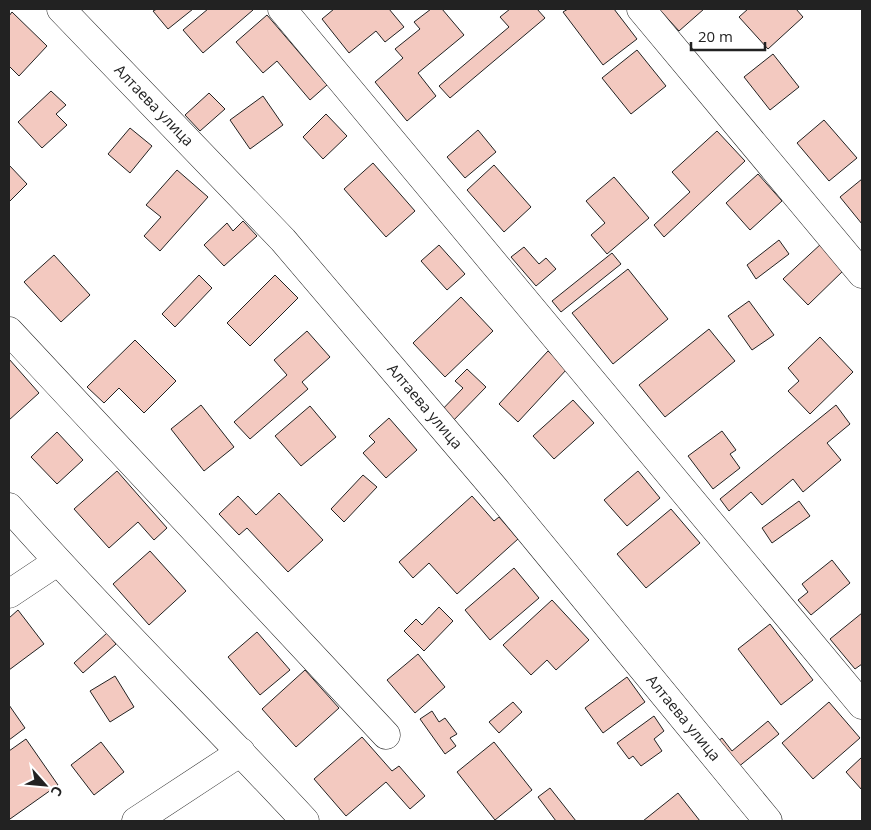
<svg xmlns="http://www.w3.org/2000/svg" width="871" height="830" font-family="'Open Sans',sans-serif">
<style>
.building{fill:#f3c9c0;stroke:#222}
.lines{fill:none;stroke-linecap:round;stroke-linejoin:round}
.minor-casing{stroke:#222;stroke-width:29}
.minor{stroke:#fff;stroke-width:28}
.labels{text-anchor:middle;stroke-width:4;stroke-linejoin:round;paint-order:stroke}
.street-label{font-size:15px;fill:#222;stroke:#fff}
</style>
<rect width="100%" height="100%" fill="#fff"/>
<!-- building -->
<g class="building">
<path d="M157,9h36l-25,20 -15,-18z"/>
<path d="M208,9h44l1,1 -50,43 -20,-23z"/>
<path d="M334,9h55l15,18 -19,15 -9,-11 -27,22 -27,-34z"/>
<path d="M431,9h11l22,26 -46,38 18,23 -29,25 -32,-39 28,-24 -8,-9 25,-20 -6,-7z"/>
<path d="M510,9h27l8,9 -95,80 -11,-12 70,-59 -9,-10z"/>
<path d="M568,9h46l23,30 -34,26 -40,-53z"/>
<path d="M659,9h45l-25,22z"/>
<path d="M748,9h48l7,8 -35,32 -29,-32z"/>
<path d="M12,12l35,34 -28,30 -10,-10v-50z"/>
<path d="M267,15l60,70 -17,15 -33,-39 -14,12 -27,-31z"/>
<path d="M637,50l29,36 -35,28 -29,-36z"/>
<path d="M773,54l26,33 -29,23 -26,-33z"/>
<path d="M51,91l15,14 -10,9 11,11 -25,23 -24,-26z"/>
<path d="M209,93l16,16 -25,22 -15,-16z"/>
<path d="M263,96l20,29 -33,24 -20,-29z"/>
<path d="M326,114l21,22 -24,23 -20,-22z"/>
<path d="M824,120l33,38 -28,23 -32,-38z"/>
<path d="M130,128l22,18 -22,27 -22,-19z"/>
<path d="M478,130l18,22 -31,26 -18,-21z"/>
<path d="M717,131l28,30 -81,76 -10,-12 36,-33 -18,-20z"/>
<path d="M373,163l42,48 -29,26 -42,-48z"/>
<path d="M9,165l18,19 -18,18z"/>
<path d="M494,165l37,42 -27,25 -37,-42z"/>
<path d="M177,170l31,27 -48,54 -16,-15 17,-19 -15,-12z"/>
<path d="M758,174l24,27 -32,29 -24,-27z"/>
<path d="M614,177l35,41 -42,36 -16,-19 14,-12 -19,-22z"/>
<path d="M862,179v45l-22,-27z"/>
<path d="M243,221l14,15 -33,30 -20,-21 23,-22 6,8z"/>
<path d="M779,240l10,14 -33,25 -9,-14z"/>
<path d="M822,243l24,25 -38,37 -25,-26z"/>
<path d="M439,245l26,29 -18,16 -26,-29z"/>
<path d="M524,247l15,17 7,-6 10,11 -20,17 -25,-29z"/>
<path d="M612,253l9,11 -60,48 -9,-11z"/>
<path d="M54,255l36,40 -29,27 -37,-40z"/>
<path d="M628,269l40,50 -55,45 -41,-51z"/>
<path d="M199,275l13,13 -37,39 -13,-13z"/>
<path d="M275,275l23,23 -48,48 -23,-23z"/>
<path d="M461,297l32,34 -48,46 -32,-34z"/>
<path d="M749,301l25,34 -22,15 -24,-34z"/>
<path d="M709,329l26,32 -70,56 -26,-32z"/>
<path d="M307,331l23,26 -28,25 6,7 -58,50 -16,-17 53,-47 -13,-15z"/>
<path d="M820,337l33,35 -43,42 -22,-23 11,-10 -11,-13z"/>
<path d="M135,340l41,41 -32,32 -25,-25 -15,15 -17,-16z"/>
<path d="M548,351l19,18 -49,53 -19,-18z"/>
<path d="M9,359l30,34 -30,27z"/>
<path d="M467,369l19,18 -37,38 -12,-10 26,-27 -8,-7z"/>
<path d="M573,400l21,23 -40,36 -21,-23z"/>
<path d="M201,405l33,42 -30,24 -33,-42z"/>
<path d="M836,405l14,19 -23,19 14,17 -38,32 -10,-13 -31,26 -11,-13 -22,19 -9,-12z"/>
<path d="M310,406l26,31 -35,29 -26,-30z"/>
<path d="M389,418l28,32 -31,28 -23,-25 12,-11 -6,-6z"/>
<path d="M722,431l14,19 -6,4 10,14 -27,21 -25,-33z"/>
<path d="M57,432l26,28 -26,24 -26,-27z"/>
<path d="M117,471l50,57 -13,12 -16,-18 -29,26 -35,-39z"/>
<path d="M638,471l22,27 -33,28 -23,-26z"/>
<path d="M363,475l14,12 -33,35 -13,-13z"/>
<path d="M279,493l44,47 -35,32 -41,-44 -8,7 -20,-21 19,-18 18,19z"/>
<path d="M472,496l22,25 5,-4 19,22 -61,55 -28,-31 -16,15 -14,-16z"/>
<path d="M799,501l11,15 -38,27 -10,-15z"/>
<path d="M671,509l29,34 -54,45 -29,-34z"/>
<path d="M150,551l36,40 -37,34 -36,-41z"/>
<path d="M832,560l18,23 -39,32 -13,-15 10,-8 -6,-8z"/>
<path d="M514,568l25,30 -49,42 -25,-30z"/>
<path d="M552,600l37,40 -33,30 -9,-10 -16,15 -28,-30z"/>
<path d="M439,607l14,14 -29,30 -20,-20 12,-12 6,6z"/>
<path d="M18,610l26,34 -35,26v-52z"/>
<path d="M862,613v51l-7,5 -25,-30z"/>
<path d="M770,624l43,56 -32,25 -43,-56z"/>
<path d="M257,632l33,38 -30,25 -32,-38z"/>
<path d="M107,633l9,11 -33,29 -9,-10z"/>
<path d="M418,654l27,33 -30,26 -28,-33z"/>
<path d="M305,670l34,38 -43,39 -34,-38z"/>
<path d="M115,676l19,31 -24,15 -20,-31z"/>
<path d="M627,677l18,25 -42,31 -18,-25z"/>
<path d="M513,702l9,10 -23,21 -10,-11z"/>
<path d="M829,702l31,36 -47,41 -31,-36z"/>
<path d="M9,705l16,23 -16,12z"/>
<path d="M432,711l7,11 6,-4 12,16 -7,4 6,8 -11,8 -25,-35z"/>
<path d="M654,716l10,15 -10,8 8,12 -21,15 -8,-10 -4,3 -12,-16z"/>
<path d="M768,721l11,13 -47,38 -20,-26 10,-8 10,13z"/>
<path d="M362,737l30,34 7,-5 26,30 -15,13 -24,-27 -40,34 -32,-37z"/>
<path d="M26,739l32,46 -48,34 -1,-2v-66z"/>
<path d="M101,742l23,30 -30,23 -23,-30z"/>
<path d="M494,742l38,48 -37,30 -38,-48z"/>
<path d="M862,757v33l-16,-18z"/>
<path d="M550,788l26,33h-20l-18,-24z"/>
<path d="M678,793l22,28h-57z"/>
</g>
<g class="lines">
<defs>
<g id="minor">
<path id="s1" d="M61,9l222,231 212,249 273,332"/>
<path d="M282,9l580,696"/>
<path d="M641,9l221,265"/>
<path d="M9,331l377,404"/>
<path d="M9,507c95,108 198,208 296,314"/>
<path d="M9,594l48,-32"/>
<path d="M136,821l105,-69"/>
</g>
</defs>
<!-- minor casing -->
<use href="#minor" class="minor-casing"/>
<!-- minor -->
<use href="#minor" class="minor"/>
</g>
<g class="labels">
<!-- street labels -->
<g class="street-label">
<text dy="5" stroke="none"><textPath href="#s1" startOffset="134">Алтаева улица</textPath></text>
<text dy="5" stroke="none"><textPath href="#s1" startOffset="539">Алтаева улица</textPath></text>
<text dy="5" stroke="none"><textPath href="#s1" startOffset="944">Алтаева улица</textPath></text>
</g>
</g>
<!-- border -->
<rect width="871" height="830" fill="none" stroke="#222222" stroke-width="20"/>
<!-- north arrow -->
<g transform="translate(45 785) rotate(117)" stroke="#ffffff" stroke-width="4" paint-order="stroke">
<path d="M0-4L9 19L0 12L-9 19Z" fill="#222222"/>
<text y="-8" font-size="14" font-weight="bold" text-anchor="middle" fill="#222222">С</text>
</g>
<!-- scale -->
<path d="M691 42v8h74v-8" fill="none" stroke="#222222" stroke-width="2.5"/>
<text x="698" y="42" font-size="15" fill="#222222" stroke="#ffffff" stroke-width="4" paint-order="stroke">20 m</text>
</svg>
